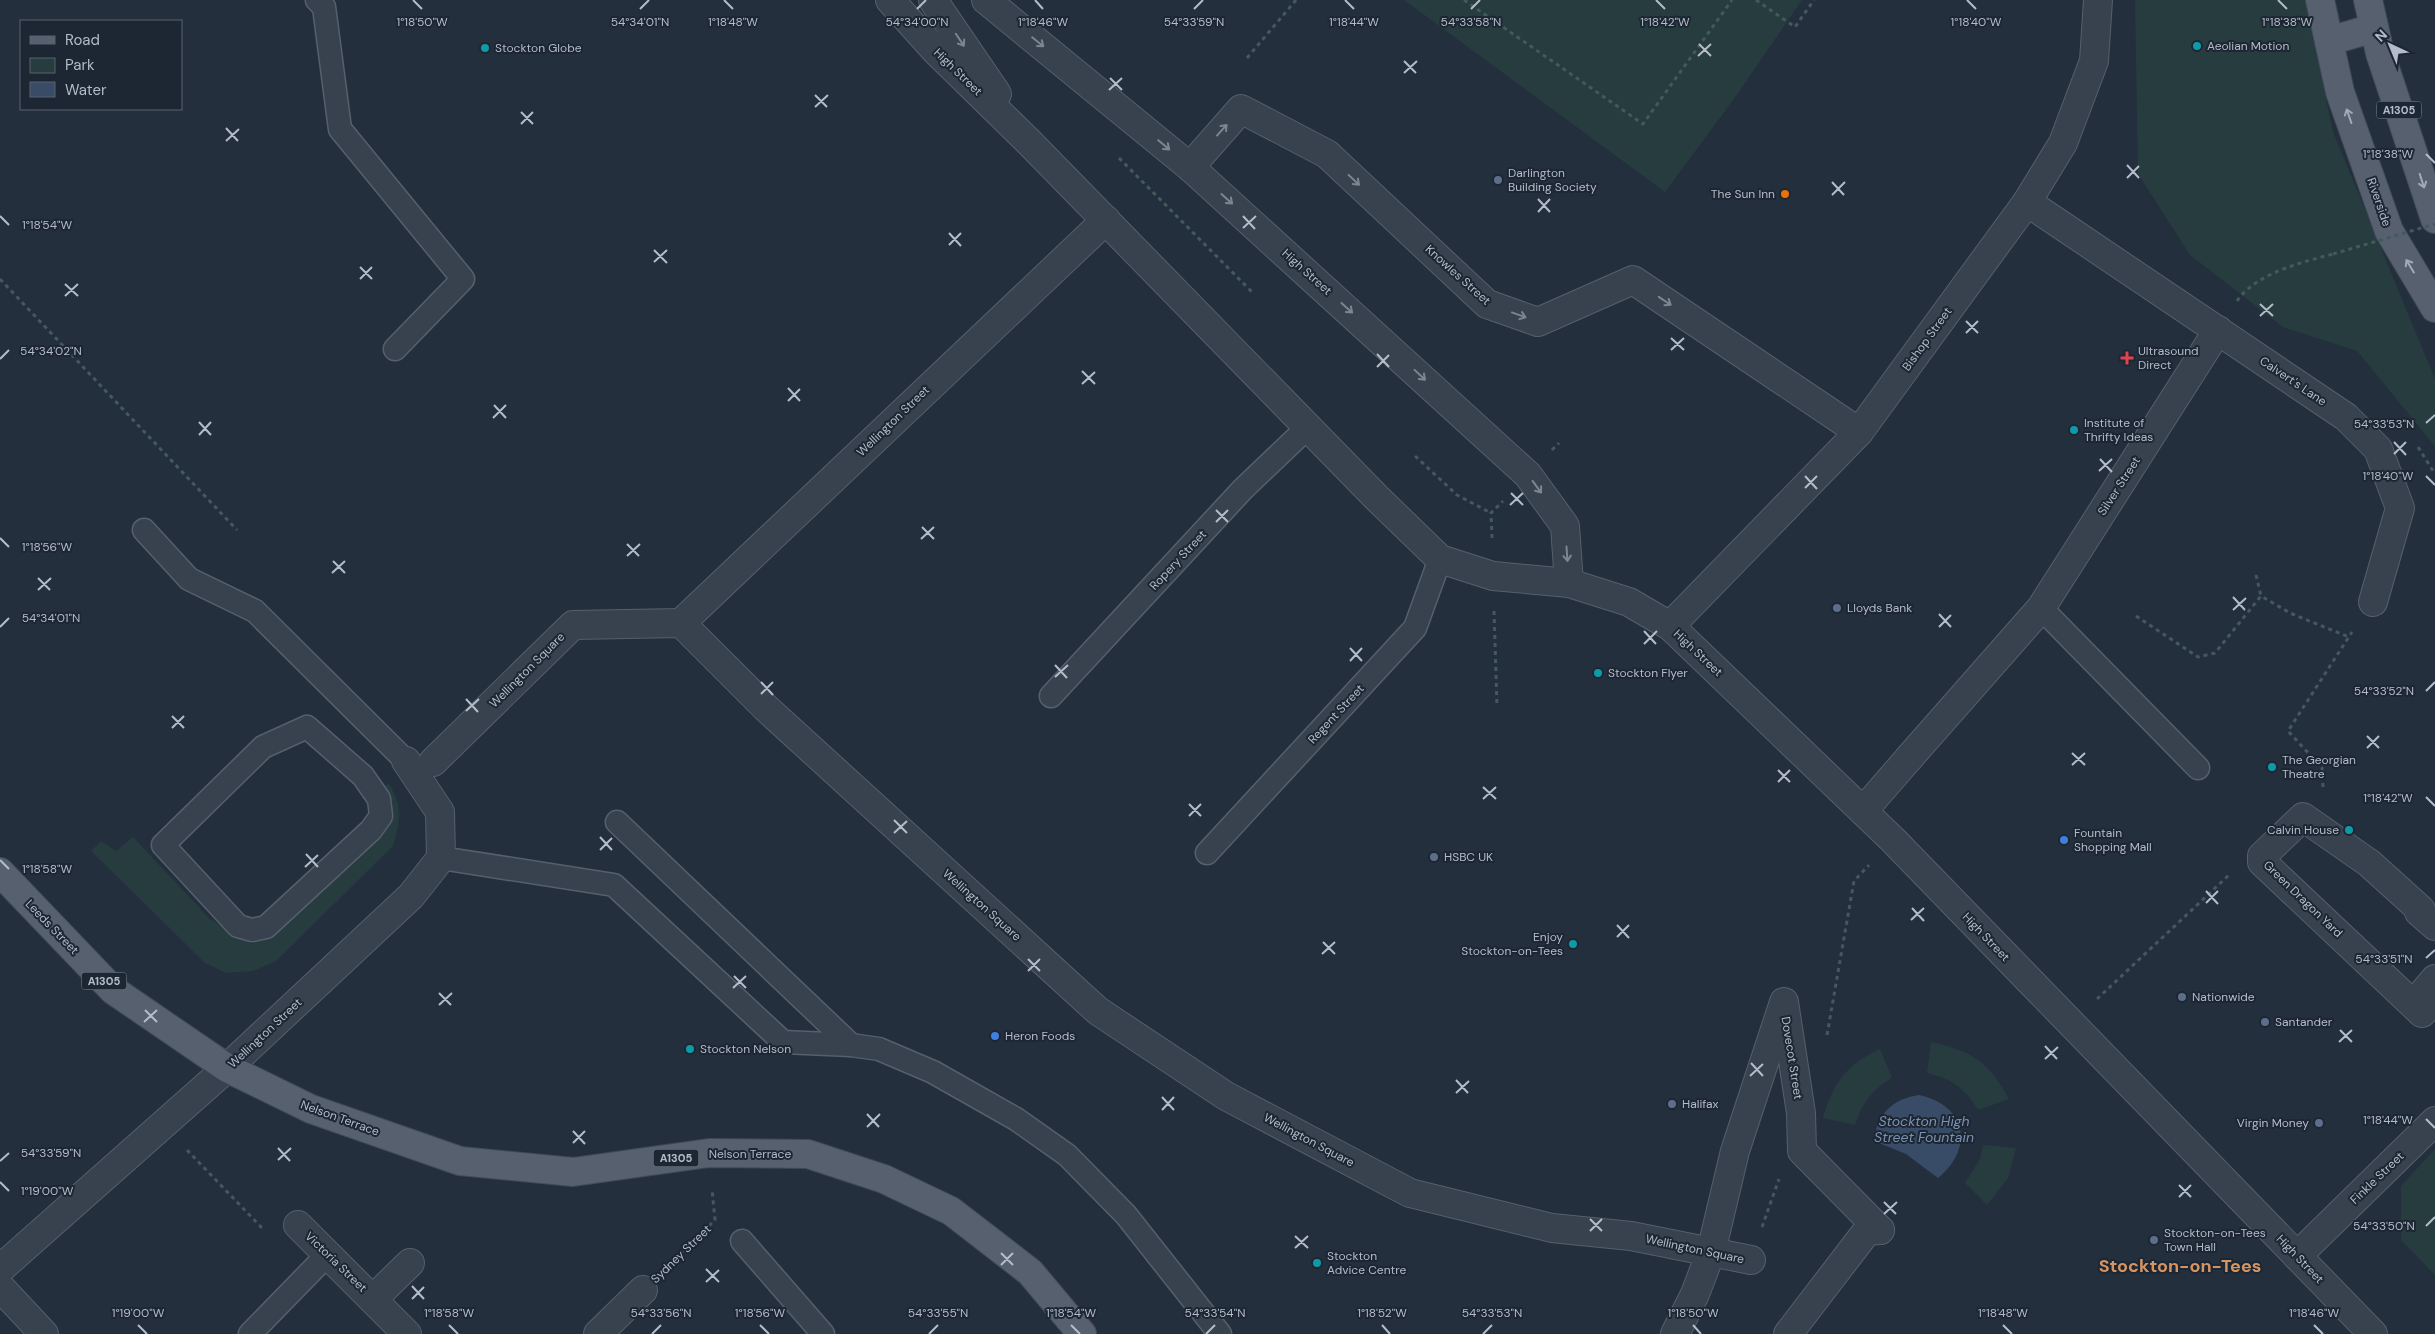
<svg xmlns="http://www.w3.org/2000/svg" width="2435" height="1334" font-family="'DM Sans',sans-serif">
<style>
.green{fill:#263c3f}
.water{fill:#394c67}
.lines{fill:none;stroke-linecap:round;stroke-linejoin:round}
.service-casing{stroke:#565f6c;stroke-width:25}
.pedestrian-casing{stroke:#565f6c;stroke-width:30}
.minor-casing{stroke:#565f6c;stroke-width:30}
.primary-casing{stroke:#414a57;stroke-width:30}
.path{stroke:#44595c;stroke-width:3;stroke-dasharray:4 4;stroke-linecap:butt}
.service{stroke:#38414e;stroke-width:22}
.pedestrian{stroke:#38414e;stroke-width:28}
.minor{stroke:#38414e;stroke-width:28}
.primary{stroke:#56606e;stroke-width:28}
.path-bridge{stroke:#44595c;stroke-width:3;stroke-dasharray:4 4;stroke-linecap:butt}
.oneway{stroke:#7c8592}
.oneway2{stroke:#a1aab7}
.ticks{fill:none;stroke:#b4bcc9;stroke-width:2}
.culture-dot{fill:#0f9aa8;stroke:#1d2633;stroke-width:2}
.service-dot{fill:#5c6f8a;stroke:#1d2633;stroke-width:2}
.food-dot{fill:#e8710a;stroke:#1d2633;stroke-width:2}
.health-dot{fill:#e0444e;stroke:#1d2633;stroke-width:2}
.shop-dot{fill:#3f7fe0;stroke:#1d2633;stroke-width:2}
.labels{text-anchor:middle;stroke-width:4;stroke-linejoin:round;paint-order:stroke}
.shield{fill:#1d2633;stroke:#878f9c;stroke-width:1}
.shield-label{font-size:11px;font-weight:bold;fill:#b4bcc9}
.poi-label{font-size:12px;fill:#b4bcc9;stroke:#1d2633;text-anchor:start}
.street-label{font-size:12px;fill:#b4bcc9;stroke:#1d2633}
.water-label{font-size:14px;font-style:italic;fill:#7c92b1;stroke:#1d2633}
.district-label{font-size:18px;font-weight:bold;fill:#d59563;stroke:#1d2633}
.ticks-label{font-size:12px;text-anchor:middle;fill:#b4bcc9;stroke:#1d2633;stroke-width:4;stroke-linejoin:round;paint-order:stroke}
</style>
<rect width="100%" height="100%" fill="#242f3e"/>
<!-- green -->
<g class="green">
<path d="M1404,0h398l-66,96 -71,96z"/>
<path d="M2135,0h170l28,132 102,247v67l-78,-95 -74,-24 -93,-72 -52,-81z"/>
<path d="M389,784c14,22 11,38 4,62l-117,115 -23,10 -27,2 -21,-10 -114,-112 10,-10 15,10 17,-14 77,82 42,25 30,-17 85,-79 16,-62z"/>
<path d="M1931,1042c41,9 58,20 78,57l-31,11c-13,-22 -26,-31 -51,-37z"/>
<path d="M1880,1049l12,29c-20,12 -30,25 -37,47l-32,-7c10,-35 24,-54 57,-69z"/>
<path d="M1983,1145l33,3 -8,30 -21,27 -22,-22 15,-24z"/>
<path d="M2435,1149v126l-34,-35v-54z"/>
</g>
<!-- water -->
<path class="water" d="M1919,1095c47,10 56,53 19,83l-32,-24 -32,-13c3,-27 18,-42 45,-46z"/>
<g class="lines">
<defs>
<g id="service">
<path d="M317,0l7,7 16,122 123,150 -68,70"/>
<path d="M144,530l45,49 66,32 151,150"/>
<path d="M2041,608l157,160"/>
<path d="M1051,696l192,-207 65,-62"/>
<path d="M307,727l56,49 16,23 2,17 -10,14 -105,97 -14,3 -14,-4 -75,-81 100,-98z"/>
<path d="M617,822l234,223"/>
<path d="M1207,853l208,-225 25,-69"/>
<path d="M441,858l173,27 169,157 68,3 28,4 54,23 83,47 51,36 59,60 94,119"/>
<path d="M742,1241l81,93"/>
<path d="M250,1334l78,-80"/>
</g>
<g id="pedestrian">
<path d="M681,623l425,-403"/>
<path d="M1670,626l189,-194"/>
<path d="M433,762l140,-137 108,-2 85,85 332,303 128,85 184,97 142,35 79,8 120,24"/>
<path d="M1863,811l46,-53"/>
<path d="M2435,926l-16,-14 2,-2 -52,-47 -66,-46 -41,39v6l160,151 10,-11 -9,-9 12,-14"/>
<path d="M598,1334l45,-44"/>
<path d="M1675,1334l20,-40 16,-42 24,-101 49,-149 17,111 1,38 78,79"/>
<path d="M1788,1334l79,-103 13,-1"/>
</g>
<g id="minor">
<path d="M890,0l45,50 94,92 348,356 63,61 53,17 76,7 60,19 41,24 223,214 480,494"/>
<path d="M933,0l64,94"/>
<path d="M986,0l204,167 338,308 37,51 4,57"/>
<path d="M1190,167l51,-58 86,45 160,150 51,18 95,-42 226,152 168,-230 36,-59 31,-82 4,-61"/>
<path d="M2027,202l319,215 32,32 22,59 -27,94"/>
<path d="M1909,758l132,-150 177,-278"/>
<path d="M298,1225l109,109"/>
<path d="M2297,1256l138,-135"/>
<path d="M0,1269l227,-201 184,-172 30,-38 -1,-46 -34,-51"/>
<path d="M0,1287l44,47"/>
<path d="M373,1299l37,-36"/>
</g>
<g id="primary">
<path d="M2320,0l20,92 49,139 46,77"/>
<path d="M2368,0l12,53 55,166"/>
<path d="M2329,41l45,-13"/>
<path d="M0,872l113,118 114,78 84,41 149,52 113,11 136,-19 99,1 76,25 67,32 79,61 52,62"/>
</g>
</defs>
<!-- service casing -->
<use href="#service" class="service-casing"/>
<!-- pedestrian casing -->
<use href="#pedestrian" class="pedestrian-casing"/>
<!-- minor casing -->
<use href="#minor" class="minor-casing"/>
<!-- primary casing -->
<use href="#primary" class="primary-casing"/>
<!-- path -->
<g class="path">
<path d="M1464,0l179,124 89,-124"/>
<path d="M1756,0l39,27 19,-27"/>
<path d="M1247,58l49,-58"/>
<path d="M1119,158l133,134"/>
<path d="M0,279l237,251"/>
<path d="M2237,301c19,-28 66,-39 96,-47"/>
<path d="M2418,447l17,27"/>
<path d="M1552,450l7,-7"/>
<path d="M1415,456l42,39 34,18"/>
<path d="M1492,538l-1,-25 12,-12"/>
<path d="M2256,575l5,21"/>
<path d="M1494,611l3,96"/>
<path d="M2136,616l62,41 17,-4 46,-57 29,17 59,24"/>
<path d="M2323,787l-1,-19 -34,-37 64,-99"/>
<path d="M2097,999l132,-124"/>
<path d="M1827,1035l27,-154 15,-16"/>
<path d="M187,1150l75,78"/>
<path d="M1762,1227l17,-48"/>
<path d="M669,1265l46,-45 -3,-31"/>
</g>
<!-- service -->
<use href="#service" class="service"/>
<!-- pedestrian -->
<use href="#pedestrian" class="pedestrian"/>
<!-- minor -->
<use href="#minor" class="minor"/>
<!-- primary -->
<use href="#primary" class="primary"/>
<!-- path-bridge -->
<path class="path-bridge" d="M2333,254l102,-30"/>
</g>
<!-- one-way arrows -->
<defs><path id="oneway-shaft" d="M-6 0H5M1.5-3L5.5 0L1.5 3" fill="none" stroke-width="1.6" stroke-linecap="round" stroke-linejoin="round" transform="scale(1.25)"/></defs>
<g class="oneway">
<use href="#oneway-shaft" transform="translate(960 40) rotate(56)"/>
<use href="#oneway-shaft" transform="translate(1038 42) rotate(39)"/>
<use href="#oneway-shaft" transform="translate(1222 130) rotate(-48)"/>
<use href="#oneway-shaft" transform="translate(1164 145) rotate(40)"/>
<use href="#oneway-shaft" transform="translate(1354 180) rotate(43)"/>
<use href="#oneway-shaft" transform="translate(1227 199) rotate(42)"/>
<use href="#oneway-shaft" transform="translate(1665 301) rotate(34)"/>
<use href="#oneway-shaft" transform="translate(1347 308) rotate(42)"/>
<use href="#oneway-shaft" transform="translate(1519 315) rotate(20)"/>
<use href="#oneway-shaft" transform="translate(1420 375) rotate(43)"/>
<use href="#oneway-shaft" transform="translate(1537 487) rotate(54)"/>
<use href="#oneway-shaft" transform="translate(1567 554) rotate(86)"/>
</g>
<g class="oneway2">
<use href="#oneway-shaft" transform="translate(2349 116) rotate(-109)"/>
<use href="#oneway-shaft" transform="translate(2422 181) rotate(72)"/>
<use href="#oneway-shaft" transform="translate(2410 266) rotate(-121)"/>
</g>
<!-- ticks -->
<path class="ticks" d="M413,0l9,9M724,0l9,9M1035,0l8,9M1345,0l9,9M1656,0l9,9M1967,0l9,9M2278,0l9,9M640,9l9,-9M917,9l9,-9M1194,9l9,-9M1471,9l9,-9M1699,44l12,12M1698,56l13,-12M1404,61l12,12M1404,73l13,-12M1110,78l12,12M1109,90l13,-12M815,95l12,12M815,107l13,-12M521,112l12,12M521,124l12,-12M226,128l12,13M226,141l13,-12M2426,154l9,9M2127,165l12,13M2127,178l12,-12M1832,182l12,13M1832,195l13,-13M1538,199l12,13M1538,212l12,-13M0,216l9,9M1243,216l12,13M1243,228l13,-12M949,233l12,13M949,245l12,-12M654,250l13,13M654,262l13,-12M360,267l12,12M360,279l12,-12M65,284l13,12M65,296l13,-12M2260,304l13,12M2260,316l13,-12M1966,321l12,12M1966,333l12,-12M1671,338l13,12M1671,350l13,-12M1377,354l12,13M0,359l9,-9M1377,367l12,-12M1082,371l13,13M1082,384l13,-12M788,388l12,13M788,401l12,-12M494,405l12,13M493,418l13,-13M199,422l12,13M2426,423l9,-8M199,435l12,-13M2394,442l12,13M2394,454l12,-12M2100,459l12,13M2099,471l13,-12M1805,476l12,13M2426,476l9,9M1805,488l12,-12M1511,493l12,12M1510,505l13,-12M1216,510l12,12M1216,522l12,-12M922,527l12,12M0,538l9,9M921,539l13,-12M627,544l12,12M627,556l13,-12M333,561l12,12M332,573l13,-12M38,578l12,12M38,590l13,-12M2233,597l12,13M2233,610l13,-12M1939,614l12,13M0,627l9,-9M1939,627l12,-12M1644,631l12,13M1644,644l13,-13M1350,648l12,13M1350,661l12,-13M1055,665l12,13M1055,677l13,-12M761,682l12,13M2426,691l9,-9M761,694l12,-12M466,699l12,13M466,711l13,-12M172,716l12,12M172,728l12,-12M2367,736l12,12M2367,748l12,-12M2072,753l13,12M2072,765l13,-12M1778,770l12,12M1778,782l12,-12M1483,787l13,12M2426,797l9,9M1483,799l13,-12M1189,804l12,12M1189,816l12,-12M894,820l13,13M894,833l13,-12M600,837l12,13M600,850l12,-12M306,854l12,13M0,860l9,9M305,867l13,-12M2206,891l12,13M2206,903l12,-12M1912,908l12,13M1911,920l13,-12M1617,925l12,13M1617,937l12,-12M1323,942l12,12M1322,954l13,-12M2426,958l9,-8M1028,959l12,12M1028,971l12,-12M734,976l12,12M733,988l13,-12M439,993l12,12M439,1005l13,-12M145,1010l12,12M144,1022l13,-12M2340,1030l12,12M2339,1042l13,-12M2045,1046l12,13M2045,1059l13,-12M1751,1063l12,13M1750,1076l13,-12M1456,1080l12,13M1456,1093l13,-12M1162,1097l12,13M1162,1110l12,-13M867,1114l12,13M2426,1119l9,9M867,1127l13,-13M573,1131l12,13M573,1143l12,-12M278,1148l12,13M278,1160l13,-12M0,1161l9,-8M0,1182l9,9M2179,1185l12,12M2179,1197l12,-12M1884,1202l12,12M1884,1214l13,-12M1590,1219l12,12M2426,1226l9,-9M1590,1231l12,-12M1295,1236l13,12M1295,1248l13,-12M1001,1253l12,12M1001,1265l12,-12M706,1269l13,13M706,1282l13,-12M412,1286l12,13M412,1299l12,-12M138,1325l9,9M449,1325l9,9M760,1325l9,9M1071,1325l9,9M1382,1325l8,9M1693,1325l8,9M2003,1325l9,9M2314,1325l9,9M652,1334l9,-9M929,1334l9,-9M1206,1334l9,-9M1483,1334l9,-9"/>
<!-- markers -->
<g class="culture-dot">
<circle cx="2197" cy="46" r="5"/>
<circle cx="485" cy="48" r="5"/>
<circle cx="2074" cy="430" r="5"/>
<circle cx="1598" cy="673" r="5"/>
<circle cx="2272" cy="767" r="5"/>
<circle cx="2349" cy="830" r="5"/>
<circle cx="1573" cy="944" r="5"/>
<circle cx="690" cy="1049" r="5"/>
<circle cx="1317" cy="1263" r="5"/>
</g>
<g class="service-dot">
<circle cx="1498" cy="180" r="5"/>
<circle cx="1837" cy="608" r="5"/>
<circle cx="1434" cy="857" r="5"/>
<circle cx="2182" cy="997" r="5"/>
<circle cx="2265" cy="1022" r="5"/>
<circle cx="1672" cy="1104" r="5"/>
<circle cx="2319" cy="1123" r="5"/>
<circle cx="2154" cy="1240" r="5"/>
</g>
<circle class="food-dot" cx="1785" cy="194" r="5"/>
<path class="health-dot" d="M2124.5 350.5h5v5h5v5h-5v5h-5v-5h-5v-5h5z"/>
<g class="shop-dot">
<circle cx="2064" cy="840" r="5"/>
<circle cx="995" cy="1036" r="5"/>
</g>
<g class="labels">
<!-- shield labels -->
<g class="shield">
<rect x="2376.5" y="101.5" width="45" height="17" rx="4"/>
<rect x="81.5" y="972.5" width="45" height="17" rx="4"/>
<rect x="653.5" y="1149.5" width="45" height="17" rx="4"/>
</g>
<g class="shield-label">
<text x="2399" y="114">A1305</text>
<text x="104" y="985">A1305</text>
<text x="676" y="1162">A1305</text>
</g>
<!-- poi labels -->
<g class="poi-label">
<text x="2207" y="50">Aeolian Motion</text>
<text x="495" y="52">Stockton Globe</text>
<text x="1508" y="177">Darlington<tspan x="1508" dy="14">Building Society</tspan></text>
<text x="1775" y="198" text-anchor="end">The Sun Inn</text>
<text x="2138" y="355">Ultrasound<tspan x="2138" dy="14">Direct</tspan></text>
<text x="2084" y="427">Institute of<tspan x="2084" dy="14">Thrifty Ideas</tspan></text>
<text x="1847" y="612">Lloyds Bank</text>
<text x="1608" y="677">Stockton Flyer</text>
<text x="2282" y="764">The Georgian<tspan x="2282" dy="14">Theatre</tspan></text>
<text x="2339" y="834" text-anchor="end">Calvin House</text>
<text x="2074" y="837">Fountain<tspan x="2074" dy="14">Shopping Mall</tspan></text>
<text x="1444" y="861">HSBC UK</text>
<text x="1563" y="941" text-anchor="end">Enjoy<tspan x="1563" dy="14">Stockton-on-Tees</tspan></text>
<text x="2192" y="1001">Nationwide</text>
<text x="2275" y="1026">Santander</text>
<text x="1005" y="1040">Heron Foods</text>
<text x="700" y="1053">Stockton Nelson</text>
<text x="1682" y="1108">Halifax</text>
<text x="2309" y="1127" text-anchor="end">Virgin Money</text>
<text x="2164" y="1237">Stockton-on-Tees<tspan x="2164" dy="14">Town Hall</tspan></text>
<text x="1327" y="1260">Stockton<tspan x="1327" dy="14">Advice Centre</tspan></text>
</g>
<!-- street labels -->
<g class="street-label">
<text transform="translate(958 72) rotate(44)" y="4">High Street</text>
<text transform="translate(2379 202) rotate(71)" y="4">Riverside</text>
<text transform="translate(1307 272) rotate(42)" y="4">High Street</text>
<text transform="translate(1458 275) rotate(42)" y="4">Knowles Street</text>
<text transform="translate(1927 339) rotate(-54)" y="4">Bishop Street</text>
<text transform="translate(2293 381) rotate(34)" y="4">Calvert's Lane</text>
<text transform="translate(893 421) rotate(-44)" y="4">Wellington Street</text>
<text transform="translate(2119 486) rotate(-57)" y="4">Silver Street</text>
<text transform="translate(1178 560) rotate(-47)" y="4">Ropery Street</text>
<text transform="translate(1698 653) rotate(43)" y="4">High Street</text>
<text transform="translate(527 670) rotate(-45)" y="4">Wellington Square</text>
<text transform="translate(1336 714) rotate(-47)" y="4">Regent Street</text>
<text transform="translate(2303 899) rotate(44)" y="4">Green Dragon Yard</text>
<text transform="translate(982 905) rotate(42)" y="4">Wellington Square</text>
<text transform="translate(52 927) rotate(46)" y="4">Leeds Street</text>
<text transform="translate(1986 937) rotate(46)" y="4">High Street</text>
<text transform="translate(265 1033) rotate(-43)" y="4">Wellington Street</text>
<text transform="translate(1792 1058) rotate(81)" y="4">Dovecot Street</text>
<text transform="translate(340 1118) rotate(20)" y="4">Nelson Terrace</text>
<text transform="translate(1309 1140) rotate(28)" y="4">Wellington Square</text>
<text x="750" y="1158">Nelson Terrace</text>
<text transform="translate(2377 1178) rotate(-44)" y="4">Finkle Street</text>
<text transform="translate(1695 1249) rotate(12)" y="4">Wellington Square</text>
<text transform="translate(681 1254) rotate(-44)" y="4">Sydney Street</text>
<text transform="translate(2300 1259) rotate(46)" y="4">High Street</text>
<text transform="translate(336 1262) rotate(44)" y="4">Victoria Street</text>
</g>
<!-- water labels -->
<g class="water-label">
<text x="1924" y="1126">Stockton High<tspan x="1924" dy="16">Street Fountain</tspan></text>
</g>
<!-- district labels -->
<g class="district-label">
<text x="2180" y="1272">Stockton-on-Tees</text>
</g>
</g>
<g class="ticks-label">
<text x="640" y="26">54°34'01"N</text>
<text x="917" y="26">54°34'00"N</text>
<text x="1194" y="26">54°33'59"N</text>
<text x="1471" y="26">54°33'58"N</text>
<text x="1665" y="26">1°18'42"W</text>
<text x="1976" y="26">1°18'40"W</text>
<text x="422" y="26">1°18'50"W</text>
<text x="733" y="26">1°18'48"W</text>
<text x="1043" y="26">1°18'46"W</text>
<text x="1354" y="26">1°18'44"W</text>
<text x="2287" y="26">1°18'38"W</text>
<text x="2388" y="158">1°18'38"W</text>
<text x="47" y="229">1°18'54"W</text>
<text x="51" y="355">54°34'02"N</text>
<text x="2384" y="428">54°33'53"N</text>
<text x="2388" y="480">1°18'40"W</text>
<text x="47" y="551">1°18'56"W</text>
<text x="51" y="622">54°34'01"N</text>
<text x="2384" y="695">54°33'52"N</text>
<text x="2388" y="802">1°18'42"W</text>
<text x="47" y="873">1°18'58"W</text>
<text x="2384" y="963">54°33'51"N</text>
<text x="2388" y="1124">1°18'44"W</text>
<text x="51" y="1157">54°33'59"N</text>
<text x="47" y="1195">1°19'00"W</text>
<text x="2384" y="1230">54°33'50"N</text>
<text x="138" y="1317">1°19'00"W</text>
<text x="449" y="1317">1°18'58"W</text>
<text x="760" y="1317">1°18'56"W</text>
<text x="1071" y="1317">1°18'54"W</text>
<text x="1382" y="1317">1°18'52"W</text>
<text x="1693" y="1317">1°18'50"W</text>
<text x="2003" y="1317">1°18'48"W</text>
<text x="2314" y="1317">1°18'46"W</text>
<text x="661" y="1317">54°33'56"N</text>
<text x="938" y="1317">54°33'55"N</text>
<text x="1215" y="1317">54°33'54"N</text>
<text x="1492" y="1317">54°33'53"N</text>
</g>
<!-- legend -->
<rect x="20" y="20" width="162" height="90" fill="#1d2633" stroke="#59626f"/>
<rect x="30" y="36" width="25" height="8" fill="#56606e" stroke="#59626f"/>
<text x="65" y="45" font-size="15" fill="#b4bcc9">Road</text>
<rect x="30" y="58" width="25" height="15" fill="#263c3f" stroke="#59626f"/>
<text x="65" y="70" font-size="15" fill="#b4bcc9">Park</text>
<rect x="30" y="82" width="25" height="15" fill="#394c67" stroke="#59626f"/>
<text x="65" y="95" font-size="15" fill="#b4bcc9">Water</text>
<!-- north arrow -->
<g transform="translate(2390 45) rotate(316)" stroke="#1d2633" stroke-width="4" paint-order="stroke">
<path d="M0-4L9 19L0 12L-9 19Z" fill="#b4bcc9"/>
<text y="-8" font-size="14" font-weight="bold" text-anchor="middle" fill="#b4bcc9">N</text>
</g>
</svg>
